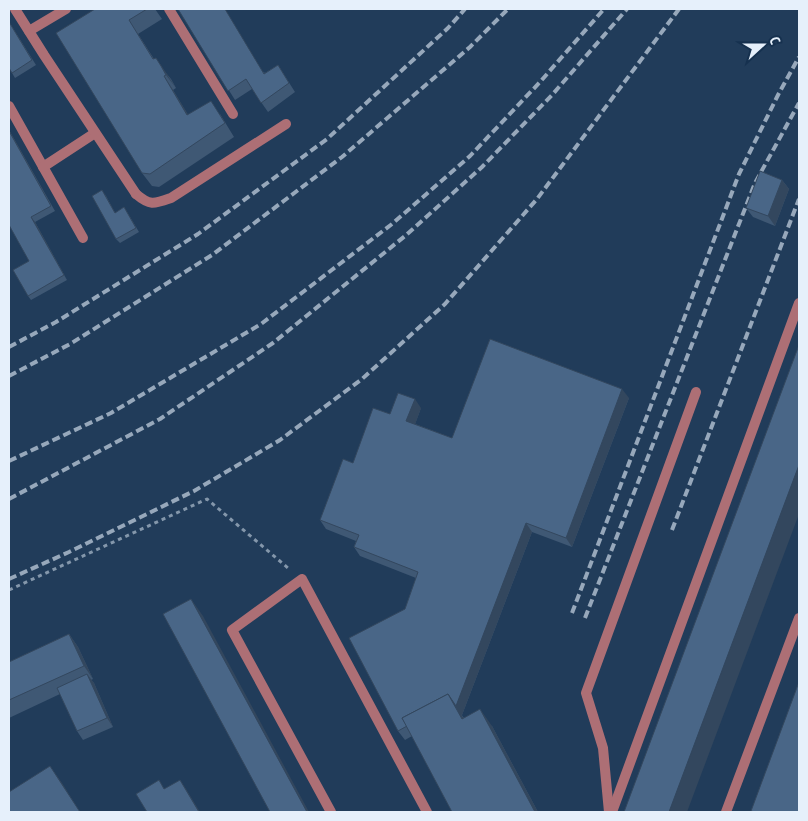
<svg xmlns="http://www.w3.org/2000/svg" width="808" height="821" font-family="'PT Sans Narrow',sans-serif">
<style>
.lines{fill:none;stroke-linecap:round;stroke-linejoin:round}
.path{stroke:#8497ab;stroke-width:3;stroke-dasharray:4 4;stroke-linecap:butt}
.service{stroke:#ad6f75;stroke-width:10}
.minor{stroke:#ad6f75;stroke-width:10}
.rail{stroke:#97a8bb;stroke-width:4;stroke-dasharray:8 4;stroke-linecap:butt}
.wall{fill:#3f5874}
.shaded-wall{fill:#33475e}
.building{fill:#496687;stroke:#33475e}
</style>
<rect width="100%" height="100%" fill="#213c5a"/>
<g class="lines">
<!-- path -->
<path class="path" d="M9,590l198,-91 81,69"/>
<!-- service -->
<g class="service">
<path d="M169,9l64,105"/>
<path d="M29,31l37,-22"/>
<path d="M9,106l74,132"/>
<path d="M43,167l52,-34"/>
<path d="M136,194c14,12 18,10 35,4l115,-74"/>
<path d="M331,812l-99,-182 70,-51 125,233"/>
<path d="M609,812l-6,-64 -17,-55 110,-301"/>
<path d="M612,812l187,-509"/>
<path d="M726,812l73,-194"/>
</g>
<!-- minor -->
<path class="minor" d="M15,9l29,46 92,139"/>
<!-- rail -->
<g class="rail">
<path d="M9,347l47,-25 142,-88 129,-95 121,-111 17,-19"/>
<path d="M9,376l61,-32 142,-89 130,-98 128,-110 38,-38"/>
<path d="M9,461l102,-48 150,-89 131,-100 78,-68 70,-74 64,-73"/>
<path d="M9,499l151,-80 113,-76 132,-107 77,-69 70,-72 75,-86"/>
<path d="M672,530l127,-331"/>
<path d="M9,579l60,-27 125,-61 86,-51 82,-61 83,-75 92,-105 142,-190"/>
<path d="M572,613l167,-439 39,-79 21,-38"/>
<path d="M585,618l170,-435 44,-80"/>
</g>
</g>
<!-- wall -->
<g class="wall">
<path d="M95,9h60l7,10 -24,15 16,25 17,20 5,9 -3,2 15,25 32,-1 14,23 -75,50 -7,-1 -10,-13z"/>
<path d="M178,9l87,64 13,-8 17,27 -27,20 -16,-23 -17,11z"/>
<path d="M9,22l27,43 -21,13 -6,-10z"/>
<path d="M9,130l46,81 -20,11 32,58 -36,20 -3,-4 1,-35z"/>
<path d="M782,180l7,9 -14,37 -22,-9 -7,-9z"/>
<path d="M105,194l10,19 9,-6 15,25 -19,11 -4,-4z"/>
<path d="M629,398l-57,149 -40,-15 -70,183 -1,-1 3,4 28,8 46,86h-86l-40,-76 -7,4 -7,-9 7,-122 11,-31 -56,-22 -6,-9 2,-6 -30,-12 -6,-9 33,-57 68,-55 -6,16 37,14z"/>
<path d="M69,634l9,13 15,32 -2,1 3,3 19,44 -30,13 -6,-9 -17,-37 -51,24v-56z"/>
</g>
<!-- shaded-wall -->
<g class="shaded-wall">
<path d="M156,58l9,13 11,17 -10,-13z"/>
<path d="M164,76l9,14 24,39 -10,-14z"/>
<path d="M9,130l46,81 -46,-80z"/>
<path d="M782,180l7,9 -14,37 -7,-10z"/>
<path d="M31,217l4,5 32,58 -3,-5z"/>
<path d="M622,389l7,9 -57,149 -6,-9z"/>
<path d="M415,399l6,9 -8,22 -7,-9z"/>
<path d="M799,465v49l-112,298h-18z"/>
<path d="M526,523l6,9 -70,183 -1,-1 12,22 -11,-17 -14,-25z"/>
<path d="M191,599l12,17 106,196h-2z"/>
<path d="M69,634l9,13 15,32 -9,-13z"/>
<path d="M87,674l7,9 19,44 -6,-9z"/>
<path d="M480,709l12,17 46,86h-3z"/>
<path d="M50,766l12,17 18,29z"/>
<path d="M180,780l6,9 14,23h-1z"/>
</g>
<!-- building -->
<g class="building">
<path d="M95,9h52l-18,11 24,39 3,-1 5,8 5,9 -2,1 23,39 24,-14 14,22 -75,51 -8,-1 -86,-140z"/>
<path d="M178,9h47l39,65 14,-9 11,18 -28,20 -15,-24 -18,12z"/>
<path d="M9,22l23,38 -20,13 -3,-5z"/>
<path d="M9,131l42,75 -20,11 33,58 -36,21 -15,-26 16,-9 -20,-36z"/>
<path d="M760,171l22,9 -14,36 -22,-8z"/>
<path d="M102,190l13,23 9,-6 12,21 -20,11 -24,-43z"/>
<path d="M490,339l132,50 -56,149 -40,-15 -70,183 -8,-12 -46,24 5,8 -9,5 -49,-93 56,-29 13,-37 -64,-25 5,-12 -39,-15 23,-61 10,4 20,-55 17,6 8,-21 17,6 -9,22 46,17z"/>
<path d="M799,345v120l-130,347h-45z"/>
<path d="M191,599l116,213h-37l-107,-198z"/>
<path d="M69,634l15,32 -75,34v-38z"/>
<path d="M87,674l20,44 -30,13 -20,-43z"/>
<path d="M799,682v130h-44l-4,-1z"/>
<path d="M448,694l14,25 18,-10 55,103h-83l-50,-94z"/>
<path d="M50,766l30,46h-71v-20z"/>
<path d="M159,780l5,9 16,-9 19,32h-52l-11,-18z"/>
</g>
<!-- border -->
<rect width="808" height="821" fill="none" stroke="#e6f0fb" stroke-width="20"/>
<!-- north arrow -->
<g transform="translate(763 45) rotate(69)" stroke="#16314f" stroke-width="4" paint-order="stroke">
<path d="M0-4L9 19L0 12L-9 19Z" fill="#e6f0fb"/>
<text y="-8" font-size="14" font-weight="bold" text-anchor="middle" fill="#e6f0fb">С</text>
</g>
</svg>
